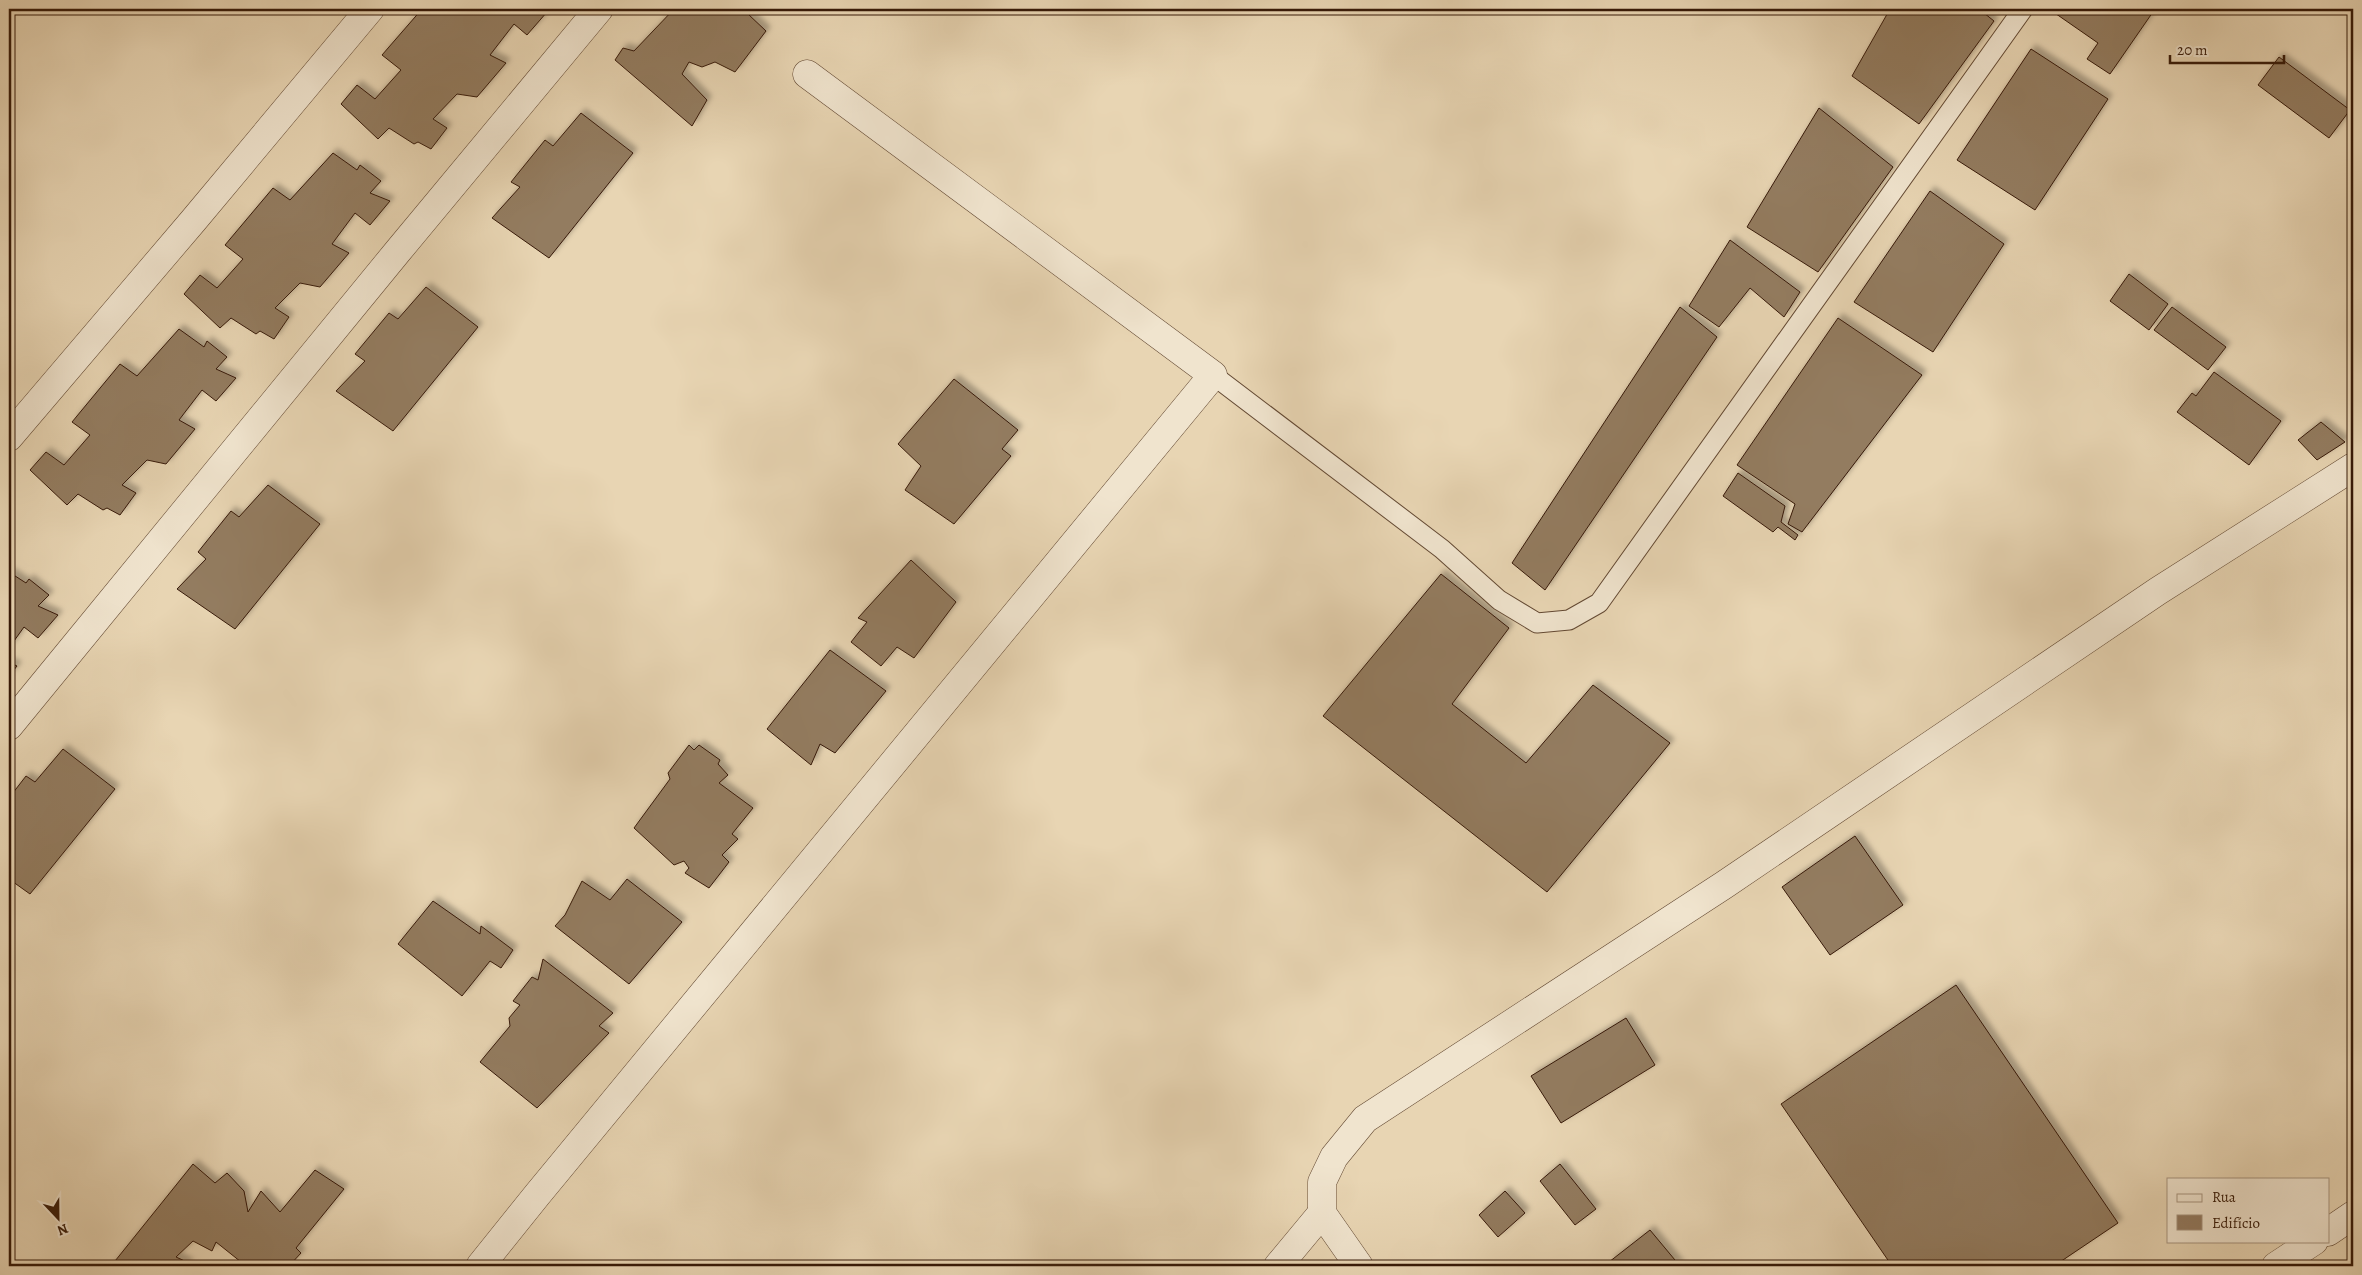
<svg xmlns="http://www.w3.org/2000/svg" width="2362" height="1275" font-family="Alegreya,serif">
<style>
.building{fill:#937b61;stroke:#371a08;filter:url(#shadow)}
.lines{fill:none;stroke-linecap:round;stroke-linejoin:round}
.service-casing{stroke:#634933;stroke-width:21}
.minor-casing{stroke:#634933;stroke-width:29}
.service{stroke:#f0e4ce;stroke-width:19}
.minor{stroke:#f0e4ce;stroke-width:28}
</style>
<defs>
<filter id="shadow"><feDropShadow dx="4.5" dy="-4.5" stdDeviation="2.5" flood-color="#0004"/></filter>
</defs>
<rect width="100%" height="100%" fill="#e8d5b3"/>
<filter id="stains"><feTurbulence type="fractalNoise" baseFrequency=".004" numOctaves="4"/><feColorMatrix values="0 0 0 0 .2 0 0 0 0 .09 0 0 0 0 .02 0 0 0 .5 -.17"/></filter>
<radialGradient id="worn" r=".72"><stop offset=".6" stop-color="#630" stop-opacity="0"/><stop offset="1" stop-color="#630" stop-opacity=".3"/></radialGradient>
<!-- building -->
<g class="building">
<path d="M422,9h119l6,3 -20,23 -13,-11 -24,31 16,8 -29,34 -20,-3 -24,25 14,9 -16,21 -13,-7 -4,2 -25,-16 -11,11 -37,-35 16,-19 18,14 26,-29 -19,-15z"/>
<path d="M674,9h79l-5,5 18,17 -31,41 -20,-10 -13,5 -13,-5 -7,12 25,26 -15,26 -77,-66 8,-12 11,3z"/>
<path d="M1890,9h89l15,12 -75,103 -67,-48z"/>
<path d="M2049,9h106l-45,65 -23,-15 11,-16z"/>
<path d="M2031,49l77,50 -73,111 -78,-50z"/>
<path d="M2279,57l71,53 -21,28 -71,-53z"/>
<path d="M1819,108l74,59 -75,105 -71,-45z"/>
<path d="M581,113l52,40 -84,105 -57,-40 28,-31 -9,-5 34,-42 8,6z"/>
<path d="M333,153l24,17 3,-5 21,16 -11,12 20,8 -20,24 -15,-12 -23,31 17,9 -29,34 -20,-4 -25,25 14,9 -15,22 -14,-8 -4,3 -25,-16 -11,10 -36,-34 16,-19 17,13 26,-29 -18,-14 48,-57 17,12z"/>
<path d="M1930,191l74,53 -71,108 -79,-50z"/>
<path d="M1730,240l70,52 -16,25 -34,-29 -31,39 -30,-21z"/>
<path d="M2129,274l39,30 -19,26 -39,-29z"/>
<path d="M426,287l52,40 -85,104 -57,-40 29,-30 -10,-7 34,-41 9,6z"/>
<path d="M1680,307l37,30 -172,253 -33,-27z"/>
<path d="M2172,307l54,40 -18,23 -54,-40z"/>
<path d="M1838,318l84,57 -120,157 -14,-8 7,-20 -58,-39z"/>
<path d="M179,329l25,18 3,-6 20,16 -11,12 20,9 -20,23 -14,-11 -23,30 16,9 -29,35 -19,-4 -25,25 14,8 -16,22 -13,-7 -4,2 -25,-16 -11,11 -37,-35 16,-18 18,13 26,-30 -18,-13 48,-58 17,12z"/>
<path d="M2214,372l67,49 -32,44 -72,-53 15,-19 4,3z"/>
<path d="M954,379l64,51 -16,19 9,7 -57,68 -49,-34 16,-24 -23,-22z"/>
<path d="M2321,422l24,20 -28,18 -19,-20z"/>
<path d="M1738,473l47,33 -4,16 17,13 -3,5 -17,-13 -5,5 -50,-36z"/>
<path d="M268,485l52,39 -85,105 -58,-40 29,-30 -8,-7 33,-41 8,6z"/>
<path d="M911,560l45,42 -42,56 -17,-11 -16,19 -30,-24 16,-20 -9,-4z"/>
<path d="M9,572l17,11 3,-4 20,16 -11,11 20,9 -20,23 -14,-11 -15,21z"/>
<path d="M1441,574l68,54 -57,76 74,59 67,-78 77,58 -123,149 -224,-176z"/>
<path d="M830,650l56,41 -51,62 -15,-9 -9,21 -44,-36z"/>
<path d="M9,662l8,4 -8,10z"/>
<path d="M689,745l5,5 5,-5 21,15 -2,4 10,11 -9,8 34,25 -21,26 6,5 -16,16 7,7 -20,26 -24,-15 4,-5 -5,-7 -10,4 -40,-37 36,-49 -2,-6z"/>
<path d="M63,749l52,40 -85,105 -21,-15v-81l17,-22 9,6z"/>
<path d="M1855,836l48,69 -73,50 -48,-68z"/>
<path d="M627,879l55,43 -53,62 -74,-58 10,-11 17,-34 28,19z"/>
<path d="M433,901l47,33 1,-8 32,24 -12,18 -11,-7 -28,35 -64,-52z"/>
<path d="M543,959l70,54 -14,13 10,7 -72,75 -57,-46 30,-36 -1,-8 11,-13 -7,-4 19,-24 6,3z"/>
<path d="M1956,985l162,238 -64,43h-162l-111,-162z"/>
<path d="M1626,1018l29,47 -94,58 -30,-47z"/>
<path d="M193,1164l22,19 12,-10 17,18 4,21 13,-21 19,21 35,-42 29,19 -48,59 5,5 -12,13h-43l-30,-24 -4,9 -19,-10 -17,16 13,6 -3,3h-75z"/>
<path d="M1560,1164l36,45 -21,16 -35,-44z"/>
<path d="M1505,1191l20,22 -27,24 -19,-22z"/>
<path d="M1650,1230l30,36h-67l-4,-4z"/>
</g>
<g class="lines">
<defs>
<path id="service" d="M1213,375l229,174 57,51 38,23 32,-3 30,-17 424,-594"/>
<g id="minor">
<path d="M9,437l184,-216 177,-212"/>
<path d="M9,726l389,-475 201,-242"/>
<path d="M2328,1232l25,-17"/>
<path d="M480,1266l57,-71 676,-820 -406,-301"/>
<path d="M1278,1266l44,-53"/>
<path d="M1359,1266l-37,-53v-31l12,-25 31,-38 359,-234 434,-294 195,-124"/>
<path d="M2276,1266l38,-25"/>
</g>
</defs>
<!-- service casing -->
<use href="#service" class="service-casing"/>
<!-- minor casing -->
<use href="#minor" class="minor-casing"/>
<!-- service -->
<use href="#service" class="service"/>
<!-- minor -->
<use href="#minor" class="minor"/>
</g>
<!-- margin -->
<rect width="2362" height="1275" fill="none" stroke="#e8d5b3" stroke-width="30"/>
<rect x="10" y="10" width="2342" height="1255" fill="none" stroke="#371a08" stroke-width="2.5"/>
<rect x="15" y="15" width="2332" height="1245" fill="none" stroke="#371a08"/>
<!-- legend -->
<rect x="2167" y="1178" width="162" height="65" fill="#f0e4ce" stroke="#a6937f"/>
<rect x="2177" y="1194" width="25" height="8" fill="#f0e4ce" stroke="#a6937f"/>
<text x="2212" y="1202" font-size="15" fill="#371a08">Rua</text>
<rect x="2177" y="1215" width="25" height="15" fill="#937b61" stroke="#a6937f"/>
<text x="2212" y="1228" font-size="15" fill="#371a08">Edifício</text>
<!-- north arrow -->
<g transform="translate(58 1218) rotate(158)" stroke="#f0e4ce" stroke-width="4" paint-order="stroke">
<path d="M0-4L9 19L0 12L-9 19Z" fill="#371a08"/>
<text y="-8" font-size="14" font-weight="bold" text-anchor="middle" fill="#371a08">N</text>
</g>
<!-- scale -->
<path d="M2170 55v8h114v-8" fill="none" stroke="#371a08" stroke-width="2.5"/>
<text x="2177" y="55" font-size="15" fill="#371a08" stroke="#f0e4ce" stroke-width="4" paint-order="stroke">20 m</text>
<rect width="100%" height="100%" filter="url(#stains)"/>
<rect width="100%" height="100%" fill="url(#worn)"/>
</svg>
